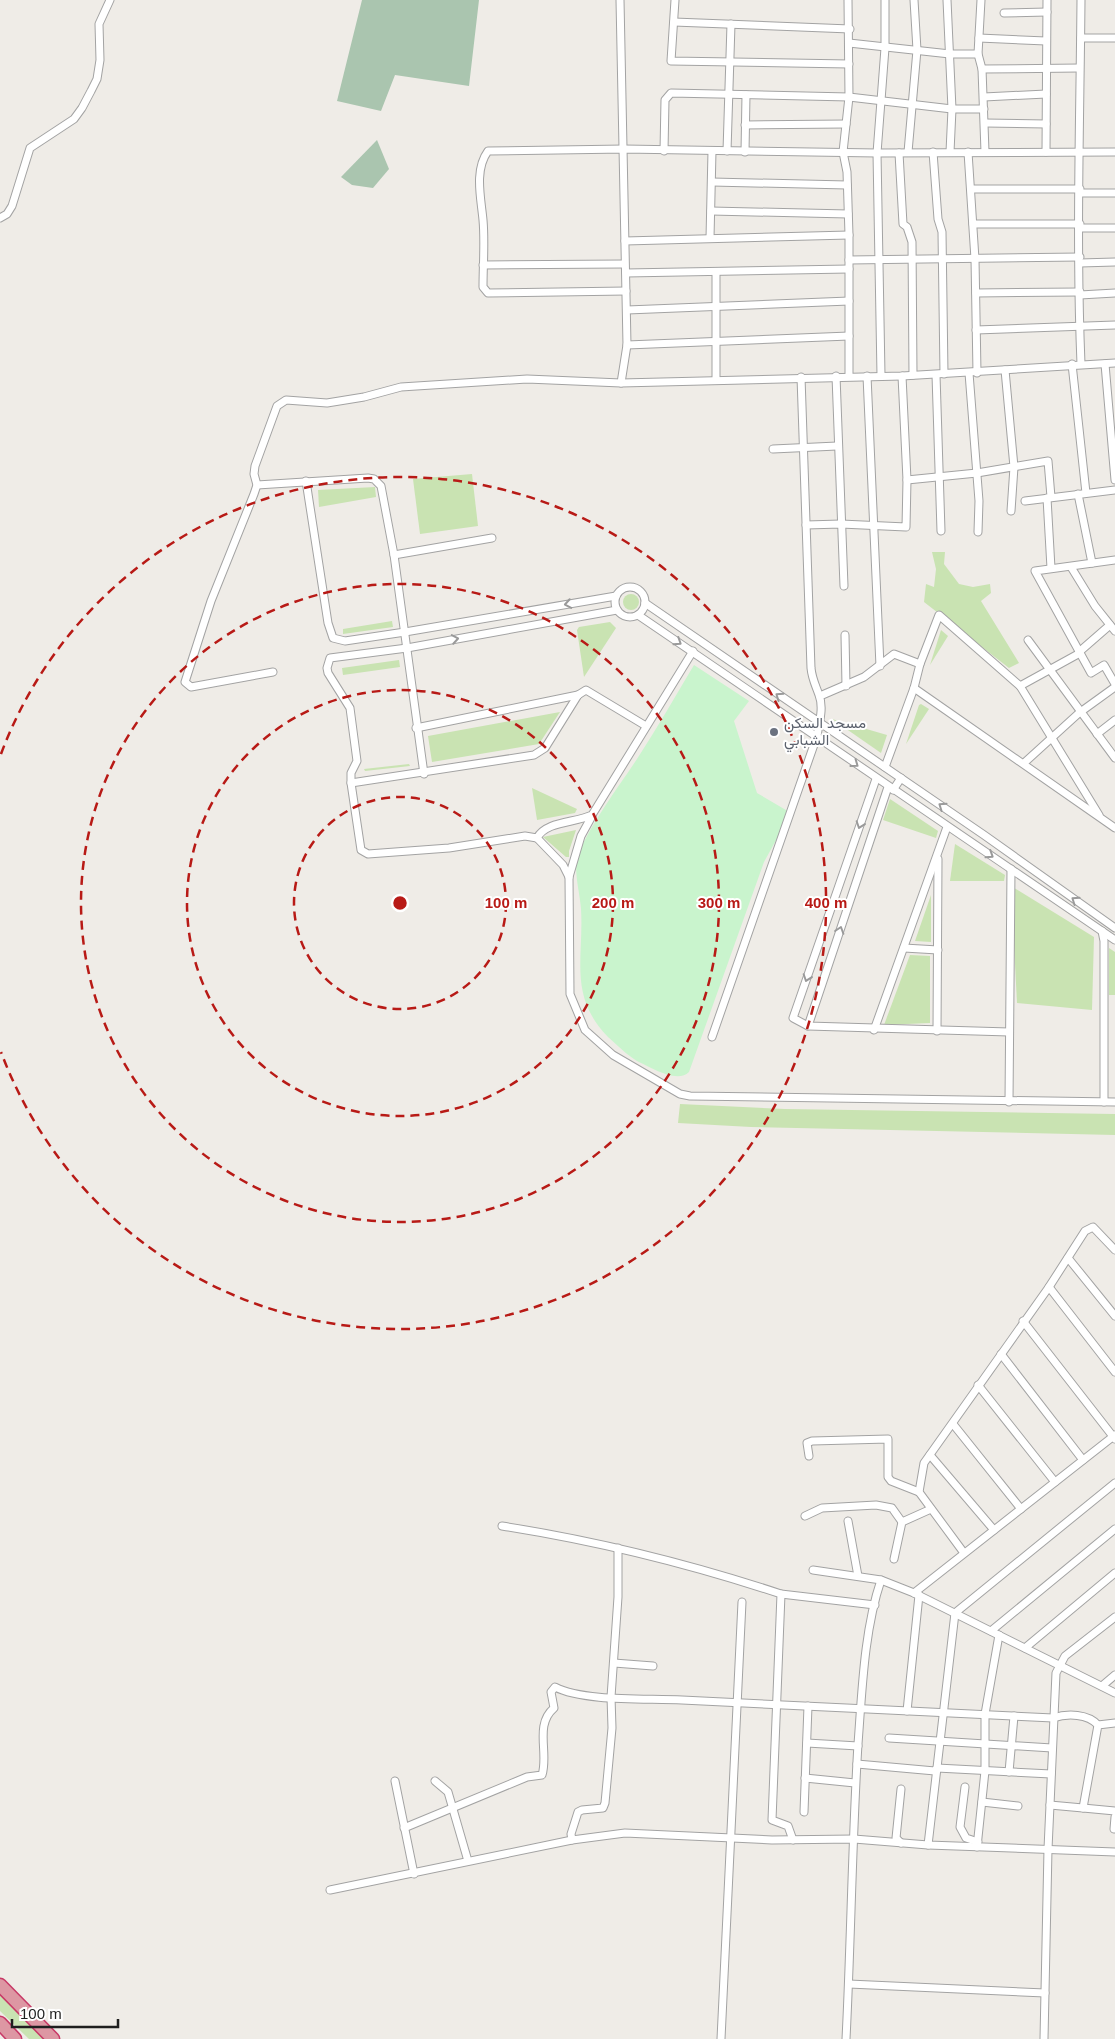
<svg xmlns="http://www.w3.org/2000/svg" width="1115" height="2039" font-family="Helvetica,Vazirmatn,sans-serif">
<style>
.grass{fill:#c9e3b2}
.cemetery{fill:#aac5af}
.park{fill:#c9f4cd}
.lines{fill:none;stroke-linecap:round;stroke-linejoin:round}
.street-casing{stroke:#a3a3a3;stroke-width:9}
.highway-casing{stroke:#c83967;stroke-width:15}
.street{stroke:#fff;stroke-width:7}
.highway{stroke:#dd97a3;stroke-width:12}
.oneway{stroke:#9a9a9a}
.ring{fill:none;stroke:#b81a16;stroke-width:2.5;stroke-dasharray:9 6}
.worship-dot{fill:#6b7280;stroke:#fff;stroke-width:2}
.labels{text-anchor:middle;stroke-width:4;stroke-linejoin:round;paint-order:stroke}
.worship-label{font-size:15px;fill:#5b616d;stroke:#fff;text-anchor:start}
.centre{fill:#b81a16;stroke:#fff;stroke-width:2.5}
.ring-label{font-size:15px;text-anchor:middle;font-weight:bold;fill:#b81a16;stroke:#fff;stroke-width:4;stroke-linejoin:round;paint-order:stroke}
</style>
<rect width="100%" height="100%" fill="#efece7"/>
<!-- grass -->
<g class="grass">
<path d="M472,474l6,52 -58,8 -7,-55z"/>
<path d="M375,487l1,10 -57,10 -1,-17z"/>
<path d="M932,552h13l-1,12 15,20 14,3 17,-3 1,9 -10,8 38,62 -10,5 -85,-66 2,-18 8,3 2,-18z"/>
<circle cx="631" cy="602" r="8"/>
<path d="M392,621l1,6 -50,7v-5z"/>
<path d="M610,622l6,6 -32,49 -7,-47 2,-3z"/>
<path d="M941,630l7,6 -18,29z"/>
<path d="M399,660l1,7 -57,8 -1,-7z"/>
<path d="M921,704l8,5 -23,35 13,-39z"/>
<path d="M560,712l-21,32 -107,18 -4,-26z"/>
<path d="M832,719l55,16 -6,18z"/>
<path d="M409,764l1,2 -45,5 -1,-2z"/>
<path d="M532,788l45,21 -2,4 -38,7z"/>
<path d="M890,799l48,32 -2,7 -53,-18z"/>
<path d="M576,830l-7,21v6h-3l-23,-20z"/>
<path d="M955,844l50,31 -1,6h-54z"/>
<path d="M1011,886l83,51 -2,73 -75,-7z"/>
<path d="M931,895v47l-16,-1z"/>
<path d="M1109,948l6,4v43h-6z"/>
<path d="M910,955l20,1v67l-46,2z"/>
<path d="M680,1104l105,5 330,5v21l-364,-8 -73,-4z"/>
<path d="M0,1993l45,46h-16l-29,-28z"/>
</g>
<!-- cemetery -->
<g class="cemetery">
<path d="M362,0h117l-10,86 -74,-11 -14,36 -44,-10z"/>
<path d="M377,140l12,29 -16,19 -21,-3 -11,-8z"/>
</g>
<!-- park -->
<path class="park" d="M694,665l55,36 -15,20 23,72 34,20 -27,49 -75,210c-12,12 -39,-5 -52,-11 -10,-6 -20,-16 -29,-24 -40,-41 -24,-79 -27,-128 -1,-17 -9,-42 -2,-57 15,-33 38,-63 58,-93 20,-31 38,-62 57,-94z"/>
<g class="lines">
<defs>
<g id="street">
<path d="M620,0l7,345 -6,38"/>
<path d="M675,0l-4,61 178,3"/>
<path d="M848,0l1,97 -6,55 4,20 2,63v141"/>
<path d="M947,0l5,109 -2,43"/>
<path d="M981,0l-3,54 4,15 3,83"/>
<path d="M1081,0c-1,121 -5,243 0,364"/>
<path d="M1004,13l43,-1"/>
<path d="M674,22l176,7"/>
<path d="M979,38l67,3"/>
<path d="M1081,38h34"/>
<path d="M849,43l101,11h28"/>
<path d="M982,69l97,-1"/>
<path d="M984,97l62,-3"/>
<path d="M985,123l61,1"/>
<path d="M745,125l101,-1"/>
<path d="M664,151l1,-51 6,-7 178,4 103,12h32"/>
<path d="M727,151l4,-127"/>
<path d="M745,152l1,-57"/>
<path d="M908,152l9,-102 -3,-50"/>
<path d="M933,152l5,67 4,13 2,142"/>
<path d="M968,152l7,107 2,114"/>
<path d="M1046,152l1,-152"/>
<path d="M899,153l4,71 4,3 5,15 1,133"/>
<path d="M712,182l135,3"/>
<path d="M971,189h109"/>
<path d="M1080,193h35"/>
<path d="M711,211l137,3"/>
<path d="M0,218l7,-4 5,-8 18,-58 44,-29 8,-11 9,-17 6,-12 3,-19 -1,-36 11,-24"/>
<path d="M973,224h107"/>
<path d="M1080,228h35"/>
<path d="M710,238l2,-87"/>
<path d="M625,241l224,-6"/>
<path d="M849,260l231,-3"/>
<path d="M1080,263l35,-1"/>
<path d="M483,265l141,-1"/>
<path d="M626,273l223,-4"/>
<path d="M716,273v106"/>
<path d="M626,291l-138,2 -5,-6c0,-22 2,-45 0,-67 -2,-22 -9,-50 5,-69l136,-2 253,4 238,-1"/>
<path d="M976,293l104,-1"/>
<path d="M1080,295l35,-2"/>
<path d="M627,310l222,-9"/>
<path d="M976,330l139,-5"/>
<path d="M627,345l222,-9"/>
<path d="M1072,364l14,129"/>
<path d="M1105,364l10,116"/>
<path d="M1005,370l9,97 -3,44"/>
<path d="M969,373l10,128 -1,31"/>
<path d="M881,375l-4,-222 8,-105v-48"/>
<path d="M936,375l5,156"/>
<path d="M836,376l8,210"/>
<path d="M867,376l13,290"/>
<path d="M773,449l64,-3"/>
<path d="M907,480l70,-7 71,-12 3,36"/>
<path d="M306,481l22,142 5,15 12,3 60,-9 211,-36"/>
<path d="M257,485l111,-7 6,1 7,7 13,69 30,219"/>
<path d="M1078,494l14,69"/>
<path d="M1047,498l4,70"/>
<path d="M1025,501l90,-11"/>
<path d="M806,525l35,-1 65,3 1,-47 -5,-104"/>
<path d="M394,555l98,-17"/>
<path d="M1115,560l-80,11 56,102 13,-8 11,19"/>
<path d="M1071,567l24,39 20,25"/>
<circle cx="630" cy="602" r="15"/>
<path d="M645,603l339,232 131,93"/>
<path d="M617,610l-210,38 -77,10 -3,10 1,5 22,35 7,53 -6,12v10l10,67 7,4 81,-6 76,-12 12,2c9,-17 38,-15 55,-23l101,-164"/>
<path d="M638,615l477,325"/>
<path d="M845,635l1,51"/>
<path d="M1028,640l87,118"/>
<path d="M1079,652l31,-27"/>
<path d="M273,672l-82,15 -6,-5 26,-81 43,-107 3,-9 -3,-11 1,-8 22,-60 9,-6 41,3 37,-6 37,-10 126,-8 94,4 281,-7 213,-13"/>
<path d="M1020,686l79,129"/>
<path d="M914,688l201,140"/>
<path d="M820,696l44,-19 30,-23 26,10 19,-49 81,71 60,-33"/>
<path d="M416,728l162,-33"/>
<path d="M1097,734l18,-14"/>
<path d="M1024,763l55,-50 36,-26"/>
<path d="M885,767l29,-79 6,-24"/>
<path d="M876,779l-83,239 15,8 201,6"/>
<path d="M351,783l183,-28 11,-7 33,-53 8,-5 60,36"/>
<path d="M893,790l8,-12"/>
<path d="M592,816l-11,20 -12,41 1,117 15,36 28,25 67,39 10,2 425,6"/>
<path d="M537,838l26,27 6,12"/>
<path d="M1102,931l2,10v161"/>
<path d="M904,948l34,2"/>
<path d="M808,1026l80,-239"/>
<path d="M874,1030l73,-203"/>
<path d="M937,1031l1,-172"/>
<path d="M712,1037l105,-301c2,-13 7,-28 2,-41 -3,-9 -7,-16 -8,-27l-10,-291"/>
<path d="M1009,1102l2,-233"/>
<path d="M1068,1258l47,58"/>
<path d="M1049,1287l66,85"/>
<path d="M1023,1321l92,118"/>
<path d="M1001,1354l82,106"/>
<path d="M978,1385l77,97"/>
<path d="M953,1424l68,85"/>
<path d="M930,1455l64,75"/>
<path d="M809,1456l-2,-13 5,-2 76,-2v38l3,4 28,11"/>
<path d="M805,1516l17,-8 54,-3 16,3 10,14"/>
<path d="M848,1521l10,55"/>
<path d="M502,1526c96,15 188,38 279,68l-9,226 16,6 5,14"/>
<path d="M964,1553l-45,-61 5,-29 125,-176 36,-56 8,-4 22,23"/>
<path d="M894,1559l8,-37 29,-13"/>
<path d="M813,1570l68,10 33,13 201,100"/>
<path d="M914,1593l201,-158"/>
<path d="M781,1594l94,11"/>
<path d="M991,1631l124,-102"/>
<path d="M1025,1648l90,-75"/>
<path d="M614,1663l39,3"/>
<path d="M1102,1686l13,-11"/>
<path d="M907,1711l12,-116"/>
<path d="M889,1738l163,10"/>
<path d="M807,1743l51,3"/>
<path d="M857,1764l78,7 2,-3 114,6"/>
<path d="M1009,1772l5,-56"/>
<path d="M805,1778l50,5"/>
<path d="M395,1781l19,93"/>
<path d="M435,1781l13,11 20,69"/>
<path d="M965,1787l-5,40 6,11 12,4"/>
<path d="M901,1789l-5,49 5,5"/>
<path d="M982,1802l36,4"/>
<path d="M1050,1805l33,3 15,-83 17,-2"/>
<path d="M1083,1808l32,3"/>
<path d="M804,1812l4,-106"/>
<path d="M404,1828l123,-51 15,-2c7,-22 -8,-50 12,-67l-3,-16 4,-5c29,15 93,11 127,13 124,6 247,12 371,18 15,-5 35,-4 45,7"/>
<path d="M1114,1829l1,-12"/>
<path d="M572,1840l-1,-6 7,-22 4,-2 21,-2 2,-5 7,-75 -1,-31 7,-100v-49"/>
<path d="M928,1845l27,-232 160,-130"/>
<path d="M977,1847l8,-76v-57l14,-79"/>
<path d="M330,1890l242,-50 53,-7 147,7 82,-1 74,6 187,7"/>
<path d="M849,1984l196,9"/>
<path d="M721,2039l21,-437"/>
<path d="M846,2039c5,-98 6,-197 12,-295 4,-52 6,-114 23,-164"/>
<path d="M1044,2039l4,-190 8,-176 9,-17 50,-39"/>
</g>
<g id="highway">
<path d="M0,1985l53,54"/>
<path d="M0,2023l15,16"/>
</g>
</defs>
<!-- street casing -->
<use href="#street" class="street-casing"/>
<!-- highway casing -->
<use href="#highway" class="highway-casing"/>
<!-- street -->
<use href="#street" class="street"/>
<!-- highway -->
<use href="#highway" class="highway"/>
</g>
<!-- one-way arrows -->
<defs><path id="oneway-chevron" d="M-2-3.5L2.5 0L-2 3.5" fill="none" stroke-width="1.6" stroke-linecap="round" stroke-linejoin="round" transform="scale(1.25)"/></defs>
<g class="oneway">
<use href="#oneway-chevron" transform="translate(568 604) rotate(170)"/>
<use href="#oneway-chevron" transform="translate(455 639) rotate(-10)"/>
<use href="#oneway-chevron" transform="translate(678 642) rotate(33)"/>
<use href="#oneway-chevron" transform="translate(779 696) rotate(-145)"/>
<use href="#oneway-chevron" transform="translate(855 764) rotate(36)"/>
<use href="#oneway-chevron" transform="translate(942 806) rotate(-145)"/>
<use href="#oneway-chevron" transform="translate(860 825) rotate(109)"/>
<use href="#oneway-chevron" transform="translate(990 855) rotate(33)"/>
<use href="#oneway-chevron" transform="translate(1075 900) rotate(-145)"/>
<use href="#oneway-chevron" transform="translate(840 930) rotate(-72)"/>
<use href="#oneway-chevron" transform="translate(807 978) rotate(109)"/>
</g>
<!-- distance rings -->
<g class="ring">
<circle cx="400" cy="903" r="106"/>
<circle cx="400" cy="903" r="213"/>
<circle cx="400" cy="903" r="319"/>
<path d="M1 754A426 426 0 1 1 1 1052"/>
</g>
<!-- markers -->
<circle class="worship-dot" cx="774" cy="732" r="5"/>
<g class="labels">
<!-- worship labels -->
<g class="worship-label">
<text x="784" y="728">مسجد السكن<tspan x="784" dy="17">الشبابي</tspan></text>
</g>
</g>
<circle cx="400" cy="903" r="8" class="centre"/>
<g class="ring-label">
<text x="506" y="908">100 m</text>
<text x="613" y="908">200 m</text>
<text x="719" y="908">300 m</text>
<text x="826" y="908">400 m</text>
</g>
<!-- scale -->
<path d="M12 2019v8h106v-8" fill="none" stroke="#1f1f1f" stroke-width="2.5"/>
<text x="20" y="2019" font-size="15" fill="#1f1f1f" stroke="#ffffff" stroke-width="4" paint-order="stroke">100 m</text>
</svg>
